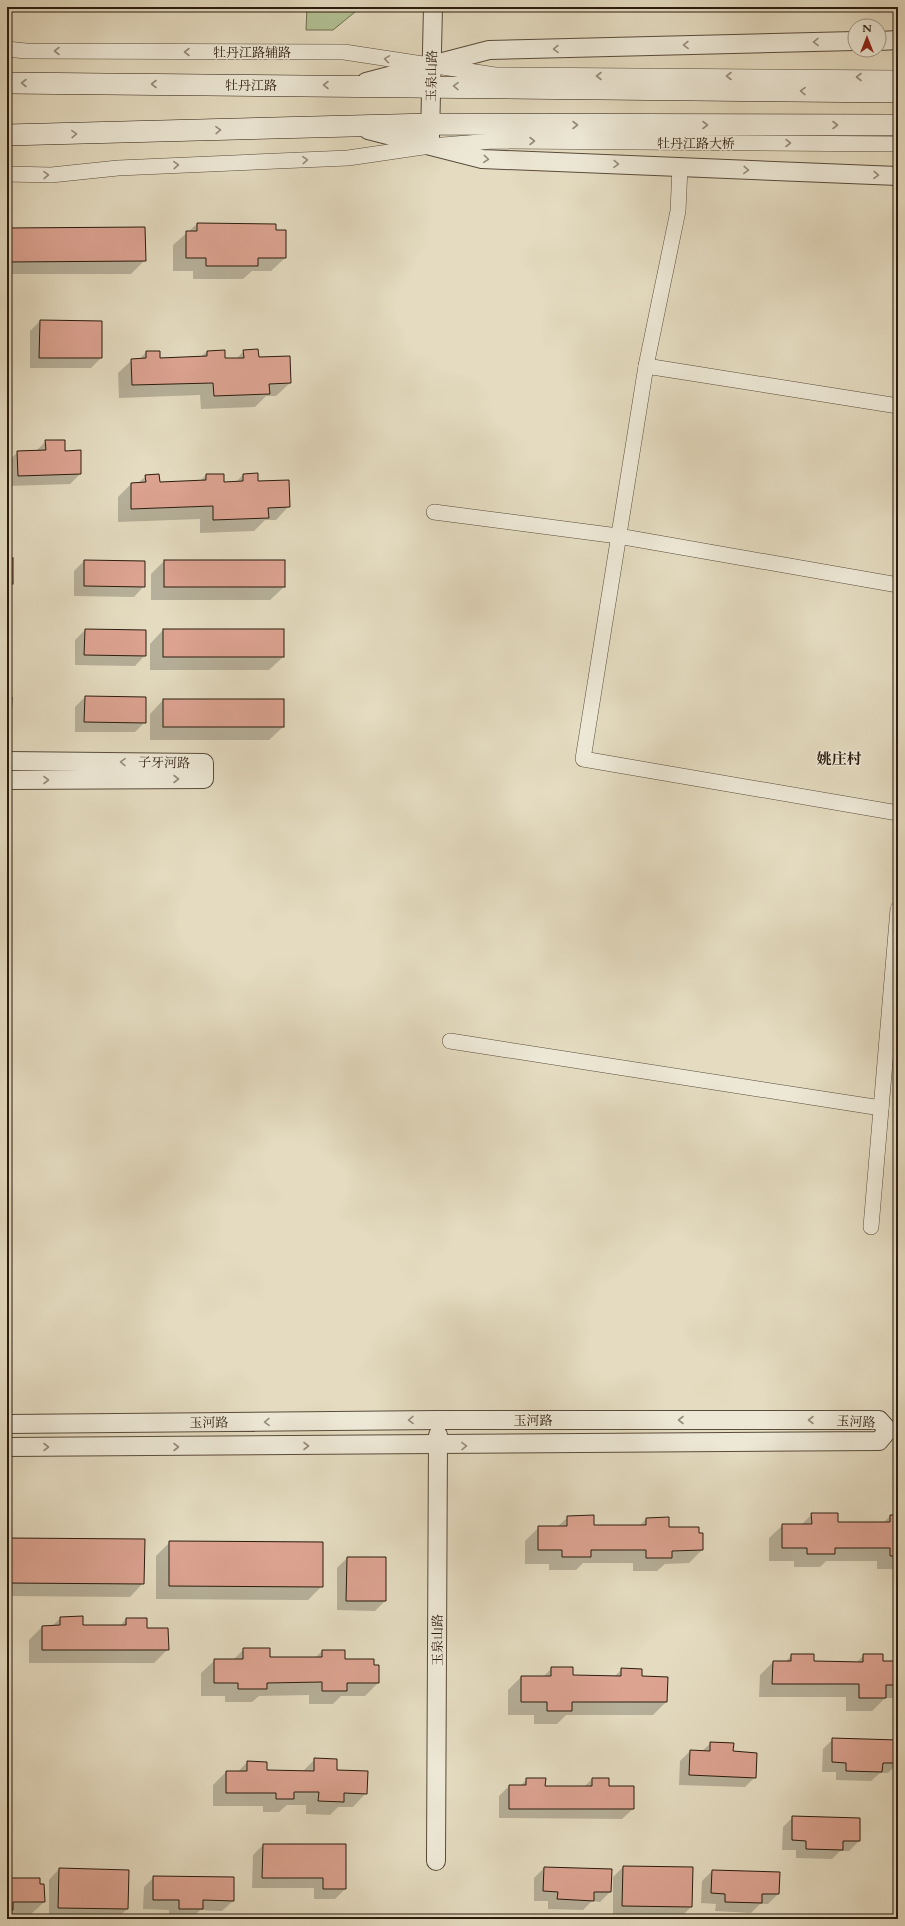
<svg xmlns="http://www.w3.org/2000/svg" width="905" height="1926" font-family="Cardo,'Noto Serif SC',serif">
<style>
.green{fill:#b2c194;stroke:#6e6e51}
.shadow{fill:#0003}
.building{fill:#dca391;stroke:#2b1c0e}
.lines{fill:none;stroke-linecap:round;stroke-linejoin:round}
.minor-casing{stroke:#594c3a;stroke-width:16}
.tertiary-casing{stroke:#594c3a;stroke-width:20}
.secondary-casing{stroke:#2b1c0e;stroke-width:22}
.minor{stroke:#ede8d6;stroke-width:15}
.tertiary{stroke:#ede8d6;stroke-width:18}
.secondary{stroke:#ede8d6;stroke-width:21}
.oneway{stroke:#968c7c}
.labels{text-anchor:middle;stroke-width:3;stroke-linejoin:round;paint-order:stroke}
.street-label{font-size:13px;fill:#2b1c0e;stroke:#ede8d6}
.quarter-label{font-size:15px;font-weight:bold;fill:#2b1c0e;stroke:#ede8d6}
</style>
<rect width="100%" height="100%" fill="#e4dbc0"/>
<filter id="stains"><feTurbulence type="fractalNoise" baseFrequency=".005" numOctaves="4"/><feColorMatrix values="0 0 0 0 .2 0 0 0 0 .09 0 0 0 0 .02 0 0 0 .5 -.17"/></filter>
<radialGradient id="worn" r=".72"><stop offset=".6" stop-color="#630" stop-opacity="0"/><stop offset="1" stop-color="#630" stop-opacity=".3"/></radialGradient>
<!-- green -->
<path class="green" d="M307,7h54l-28,23h-27z"/>
<!-- shadow -->
<g class="shadow">
<path d="M197,224l78,7 10,27 -14,13h-19l-9,8h-50v-8h-20v-26z"/>
<path d="M7,229l138,31 -14,14h-124z"/>
<path d="M40,321l61,37 -10,10h-61v-37z"/>
<path d="M207,351h17v8h12l8,-8 14,7 32,25 -14,13h-10l-11,11 -54,2 -1,-14 -81,3 -1,-25 14,-13h7l7,-8 13,7 42,-2z"/>
<path d="M46,441l18,11 16,22 -10,10 -62,2 -1,-24 11,-10 18,-1z"/>
<path d="M206,475l17,8h12l8,-8 14,7 32,24 -13,14h-11l-11,11 -54,2v-14l-82,3v-25l13,-13 7,-1 8,-7 13,7 41,-2z"/>
<path d="M7,559l5,25 -5,5z"/>
<path d="M84,561l60,25 -10,11 -60,-1v-25z"/>
<path d="M164,561l120,26 -14,13h-119v-26z"/>
<path d="M85,630l60,25 -10,11 -60,-1v-25z"/>
<path d="M163,630l120,27 -14,13h-119v-26z"/>
<path d="M85,697l60,25 -10,10h-60v-25z"/>
<path d="M163,700l120,27 -14,13h-119v-26z"/>
<path d="M812,1514l25,9h46l7,-7h8v53h-21v-8h-51l-6,6h-26v-6h-25v-23l14,-13h18z"/>
<path d="M568,1517l25,9h46l7,-7 22,9 34,6v16l-13,13 -24,1 -8,7h-24v-8h-50l-7,7h-27v-6h-24v-23l14,-14h18z"/>
<path d="M7,1539l136,44 -13,14 -123,-1z"/>
<path d="M170,1542l152,44 -14,14 -152,-1v-43z"/>
<path d="M347,1558l38,43 -10,10 -38,-1v-42z"/>
<path d="M61,1618l21,8h38l6,-7 20,10 22,20 -14,14h-125v-23l13,-13 10,-1z"/>
<path d="M244,1649l25,9h46l7,-7h22v9l29,6 5,17 -13,13h-24l-8,8h-24v-9l-50,1 -7,6h-27v-6h-24v-23l14,-13h18z"/>
<path d="M792,1655l21,7 43,1 8,-8 18,7h16v36h-13l-13,13h-26v-14h-87l1,-22 13,-13h12z"/>
<path d="M552,1668l20,8 42,1 8,-8 19,8 25,25 -13,13h-87l-9,9h-23v-9h-26v-25l13,-13h22z"/>
<path d="M833,1739l65,2v22l-10,10h-8l-9,8 -35,-1v-8h-14l1,-23z"/>
<path d="M711,1743l21,9 23,25 -10,10 -66,-2 1,-24 10,-10h12z"/>
<path d="M315,1759l21,12 30,22 -13,14h-15l-8,8 -24,-1v-9h-19l-8,7h-16v-6h-50v-21l13,-13h12l9,-10 19,9 36,1z"/>
<path d="M527,1779l17,8h40l8,-8 16,8h25v22l-11,10 -123,-1v-22l10,-10h11z"/>
<path d="M793,1817l66,24 -10,10h-9l-8,8 -36,-1v-8h-14l1,-23z"/>
<path d="M263,1845h82v44l-10,10h-21v-11h-62l1,-33z"/>
<path d="M623,1867l68,40 -10,10 -68,-1v-39z"/>
<path d="M544,1868l66,24 -10,10 -8,-1 -9,9 -35,-1v-8h-14v-23z"/>
<path d="M59,1869l68,40 -10,10 -68,-1v-38z"/>
<path d="M7,1870l2,9 30,6 5,17 -14,13h-23z"/>
<path d="M712,1871l67,2 -1,21 -10,10h-8l-9,9 -36,-2 1,-7 -15,-1 1,-22z"/>
<path d="M154,1877l79,24 -11,10 -22,-1 -8,9 -23,-1v-8l-26,-1 1,-22z"/>
</g>
<!-- building -->
<g class="building">
<path d="M197,223l79,1v6h10v28h-28v8h-52v-8h-20v-27h11z"/>
<path d="M145,227l1,34 -139,1v-34z"/>
<path d="M40,320l62,1v37h-63z"/>
<path d="M258,349l1,8 31,-1 1,27 -22,1 1,10 -56,2 -1,-13 -81,2 -1,-26 15,-1v-7h14v7l47,-2v-5l18,-1v8h19l-1,-8z"/>
<path d="M45,440h20v11l16,-1v24l-63,2 -1,-25 29,-1z"/>
<path d="M258,473v8l31,-1 1,27 -22,1 1,10 -56,2v-14l-82,3v-26l15,-1 -1,-7 14,-1 1,8 46,-2v-6h18v8l19,-1v-7z"/>
<rect x="7" y="558" width="6" height="26"/>
<path d="M84,560l61,1v26l-61,-1z"/>
<rect x="164" y="560" width="121" height="27"/>
<rect x="7" y="625" width="4" height="27"/>
<path d="M85,629l61,1v26l-62,-1z"/>
<rect x="163" y="629" width="121" height="28"/>
<path d="M85,696l61,1v26l-62,-1z"/>
<path d="M7,697h5l-1,27h-4z"/>
<rect x="163" y="699" width="121" height="28"/>
<path d="M811,1513h27v9h52v-7h8v41h-8v-8h-55v6h-28v-6h-25v-24h30z"/>
<path d="M594,1515v10h52v-7l23,-1v10h30v6h4v17l-31,1v7h-26v-8h-55v7h-29v-7h-24v-24h29v-10z"/>
<path d="M7,1538l138,1 -1,45 -137,-1z"/>
<path d="M169,1541l154,1v45l-154,-1z"/>
<path d="M347,1557h39v44h-40z"/>
<path d="M83,1616v9h43v-7h21v10h21l1,22h-127v-24l18,-1v-8z"/>
<path d="M243,1648h27v9h52v-7h23v9h29v6h5v18h-32v8h-25v-9l-55,1v6h-29v-6h-24v-24h29z"/>
<path d="M791,1654h23v7l49,1v-8h20v7h15v24h-12v13h-27v-14h-87l1,-23h18z"/>
<path d="M551,1667h22v8l48,1v-8l21,1v7l26,1 -1,25h-95v9h-25v-9h-26v-26h30z"/>
<path d="M832,1738l66,2v23h-15l-1,9 -36,-1v-8l-14,-1z"/>
<path d="M710,1742l24,1 -1,8 24,2 -1,25 -67,-3 1,-25 20,1z"/>
<path d="M314,1758l23,1v11l31,1 -1,23 -23,-1v9l-26,-1 1,-9h-25v7h-18v-6h-50v-22h21v-10l20,1v8l47,1z"/>
<path d="M526,1778h20l-1,8h47v-8h17v8h25v23h-125v-24h17z"/>
<path d="M792,1816l68,2v23h-17v9l-37,-1v-8l-14,-1z"/>
<path d="M263,1844h83v45h-23v-11h-61z"/>
<path d="M623,1866l70,1 -1,40 -70,-1z"/>
<path d="M544,1867l68,2 -1,23h-17v9l-37,-2 1,-7 -15,-1z"/>
<path d="M59,1868l70,2 -1,39 -70,-1z"/>
<path d="M7,1869h3v9h30v6h4l1,18h-32v8h-6z"/>
<path d="M712,1870l68,2 -1,22h-17v9l-37,-1v-8l-14,-1z"/>
<path d="M153,1876l81,1v24l-31,-1v9h-24v-9h-26z"/>
</g>
<g class="lines">
<defs>
<g id="minor">
<path d="M7,49l19,2 318,1 151,23 403,3"/>
<path d="M680,167l-2,44 -32,155 -63,393 315,54"/>
<path d="M7,174l44,1 67,-7 230,-10 82,-12 63,-5 405,3"/>
<path d="M646,366l252,40"/>
<path d="M434,512l184,24 280,49"/>
<path d="M450,1041l431,67"/>
<path d="M871,1227l27,-318"/>
</g>
<g id="tertiary">
<path d="M879,41l19,-1"/>
<path d="M366,82l123,-32 366,-9"/>
<path d="M368,130l114,29 416,17"/>
<path d="M430,137l3,-130"/>
<path d="M7,761l197,2v16l-197,1"/>
<path d="M7,1424l431,-4h441l9,10 -9,11 -872,6"/>
<path d="M436,1861l2,-426"/>
</g>
<g id="secondary">
<path d="M7,83l891,9"/>
<path d="M7,135l423,-11 468,1"/>
</g>
</defs>
<!-- minor casing -->
<use href="#minor" class="minor-casing"/>
<!-- tertiary casing -->
<use href="#tertiary" class="tertiary-casing"/>
<!-- secondary casing -->
<use href="#secondary" class="secondary-casing"/>
<!-- minor -->
<use href="#minor" class="minor"/>
<!-- tertiary -->
<use href="#tertiary" class="tertiary"/>
<!-- secondary -->
<use href="#secondary" class="secondary"/>
</g>
<!-- one-way arrows -->
<defs><path id="oneway-chevron" d="M-2-3.5L2.5 0L-2 3.5" fill="none" stroke-width="1.6" stroke-linecap="round" stroke-linejoin="round"/></defs>
<g class="oneway">
<use href="#oneway-chevron" transform="translate(816 42) rotate(179)"/>
<use href="#oneway-chevron" transform="translate(686 45) rotate(179)"/>
<use href="#oneway-chevron" transform="translate(556 49) rotate(179)"/>
<use href="#oneway-chevron" transform="translate(57 51) rotate(-180)"/>
<use href="#oneway-chevron" transform="translate(187 52) rotate(-180)"/>
<use href="#oneway-chevron" transform="translate(387 59) rotate(-171)"/>
<use href="#oneway-chevron" transform="translate(599 76) rotate(-180)"/>
<use href="#oneway-chevron" transform="translate(729 76) rotate(-180)"/>
<use href="#oneway-chevron" transform="translate(859 77) rotate(-180)"/>
<use href="#oneway-chevron" transform="translate(24 83) rotate(-180)"/>
<use href="#oneway-chevron" transform="translate(154 84) rotate(-180)"/>
<use href="#oneway-chevron" transform="translate(326 85) rotate(-180)"/>
<use href="#oneway-chevron" transform="translate(456 86) rotate(-179)"/>
<use href="#oneway-chevron" transform="translate(803 91) rotate(-179)"/>
<use href="#oneway-chevron" transform="translate(575 125)"/>
<use href="#oneway-chevron" transform="translate(705 125)"/>
<use href="#oneway-chevron" transform="translate(835 125)"/>
<use href="#oneway-chevron" transform="translate(218 130) rotate(-2)"/>
<use href="#oneway-chevron" transform="translate(74 134) rotate(-2)"/>
<use href="#oneway-chevron" transform="translate(532 141)"/>
<use href="#oneway-chevron" transform="translate(788 143)"/>
<use href="#oneway-chevron" transform="translate(486 159) rotate(5)"/>
<use href="#oneway-chevron" transform="translate(305 160) rotate(-3)"/>
<use href="#oneway-chevron" transform="translate(616 164) rotate(2)"/>
<use href="#oneway-chevron" transform="translate(176 165) rotate(-2)"/>
<use href="#oneway-chevron" transform="translate(746 170) rotate(2)"/>
<use href="#oneway-chevron" transform="translate(46 175) rotate(-1)"/>
<use href="#oneway-chevron" transform="translate(876 175) rotate(2)"/>
<use href="#oneway-chevron" transform="translate(123 762) rotate(-179)"/>
<use href="#oneway-chevron" transform="translate(176 779)"/>
<use href="#oneway-chevron" transform="translate(46 780)"/>
<use href="#oneway-chevron" transform="translate(411 1420) rotate(179)"/>
<use href="#oneway-chevron" transform="translate(681 1420) rotate(180)"/>
<use href="#oneway-chevron" transform="translate(811 1420) rotate(180)"/>
<use href="#oneway-chevron" transform="translate(267 1422) rotate(179)"/>
<use href="#oneway-chevron" transform="translate(306 1446)"/>
<use href="#oneway-chevron" transform="translate(464 1446) rotate(-1)"/>
<use href="#oneway-chevron" transform="translate(46 1447)"/>
<use href="#oneway-chevron" transform="translate(176 1447)"/>
</g>
<g class="labels">
<!-- street labels -->
<g class="street-label">
<text x="252" y="57">牡丹江路辅路</text>
<text transform="translate(431 76) rotate(-89)" y="5">玉泉山路</text>
<text x="251" y="90">牡丹江路</text>
<text x="696" y="148">牡丹江路大桥</text>
<text transform="translate(164 762) rotate(1)" y="5">子牙河路</text>
<text x="533" y="1425">玉河路</text>
<text transform="translate(856 1421) rotate(3)" y="5">玉河路</text>
<text transform="translate(209 1422) rotate(-1)" y="5">玉河路</text>
<text transform="translate(437 1640) rotate(-90)" y="5">玉泉山路</text>
</g>
<!-- quarter labels -->
<g class="quarter-label">
<text x="839" y="764">姚庄村</text>
</g>
</g>
<!-- margin -->
<rect width="905" height="1926" fill="none" stroke="#e4dbc0" stroke-width="24"/>
<rect x="8" y="8" width="889" height="1910" fill="none" stroke="#2b1c0e" stroke-width="2"/>
<rect x="12" y="12" width="881" height="1902" fill="none" stroke="#2b1c0e"/>
<!-- north arrow -->
<g transform="translate(867 38)"><circle r="19" fill="#ede8d6" stroke="#9f9686"/>
<path d="M0-3L7 15L0 10L-7 15Z" fill="#8f2418"/>
<text y="-6" font-size="11" font-weight="bold" text-anchor="middle" fill="#2b1c0e">N</text>
</g>
<rect width="100%" height="100%" filter="url(#stains)"/>
<rect width="100%" height="100%" fill="url(#worn)"/>
</svg>
